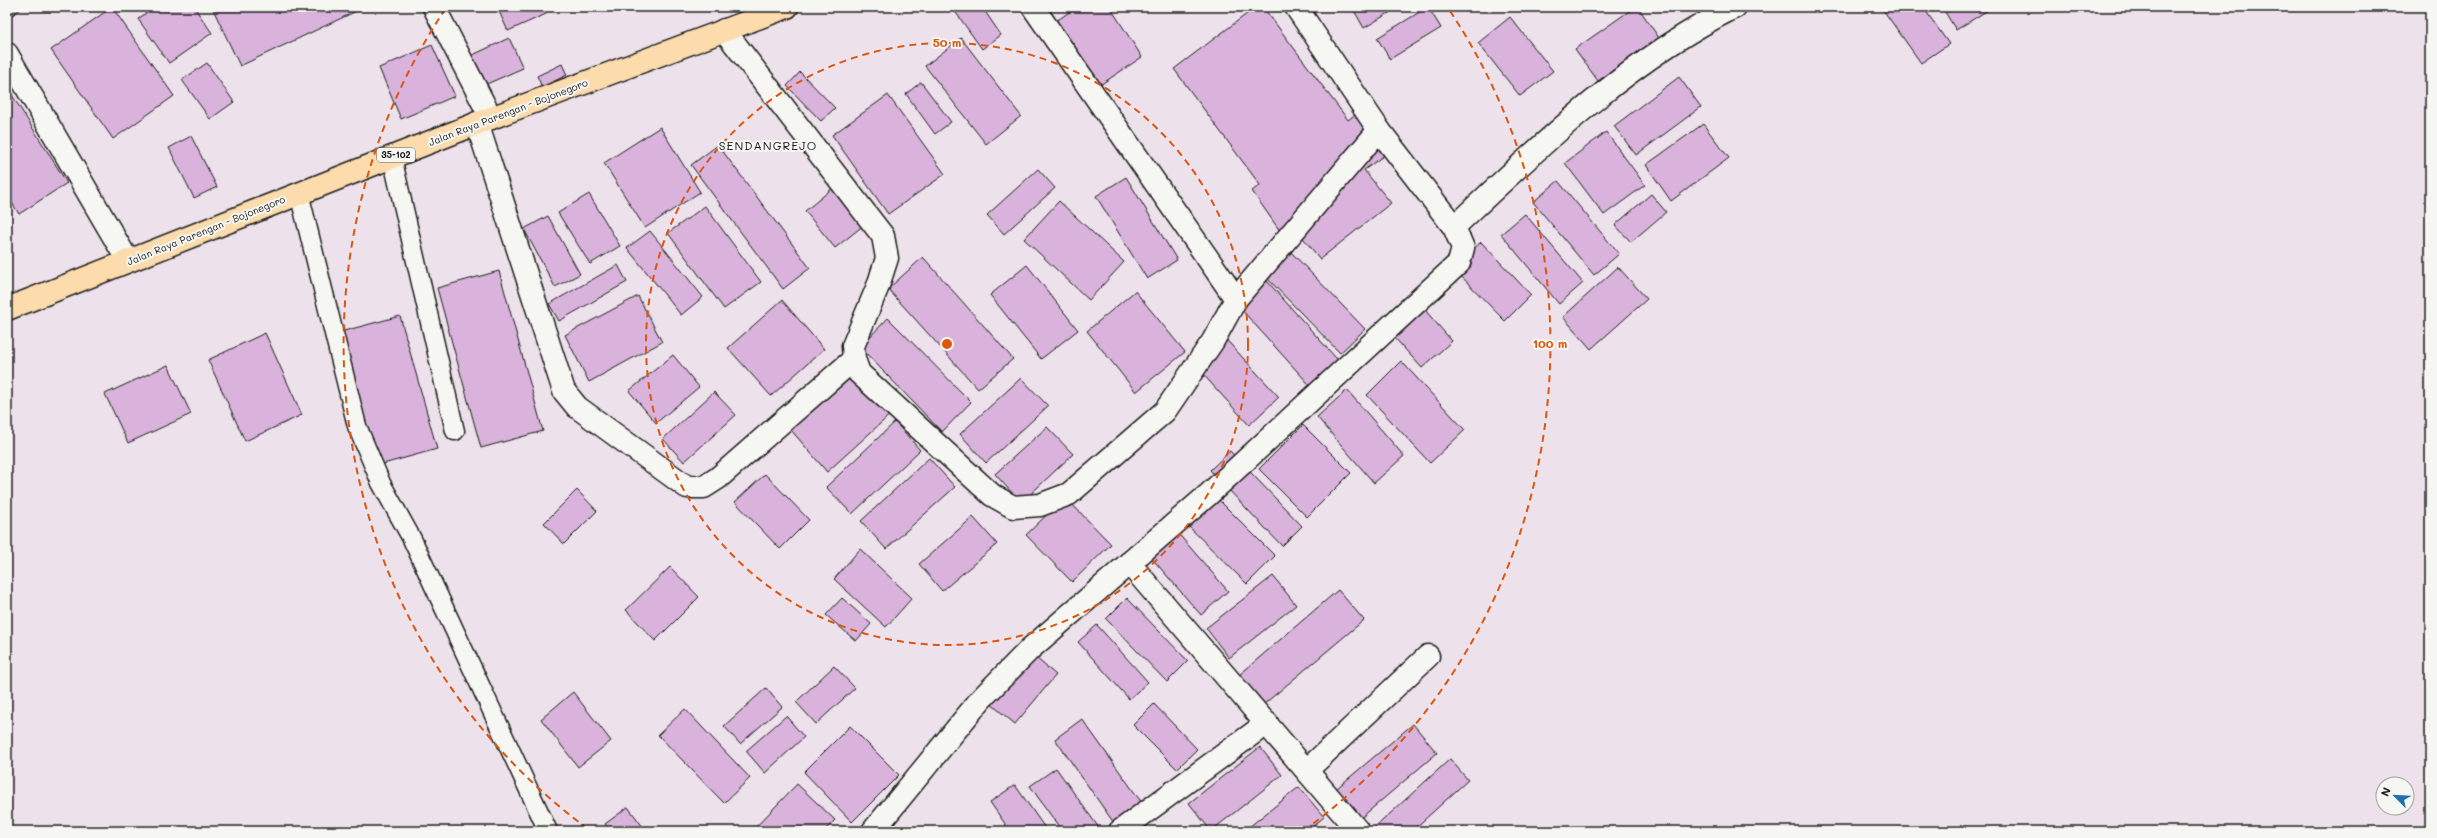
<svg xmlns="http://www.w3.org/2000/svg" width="2437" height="838" font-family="Mali,sans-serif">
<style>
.building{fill:#d9b3dc;stroke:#1c1c1c}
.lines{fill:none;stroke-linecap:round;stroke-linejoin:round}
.lane-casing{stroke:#1c1c1c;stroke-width:21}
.street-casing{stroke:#1c1c1c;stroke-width:25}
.primary-casing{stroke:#1c1c1c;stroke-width:25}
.lane{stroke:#f6f6f2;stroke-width:18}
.street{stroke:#f6f6f2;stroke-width:22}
.primary{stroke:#fcdcac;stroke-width:22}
.ring{fill:none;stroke:#de560d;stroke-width:2;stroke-dasharray:7 5}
.labels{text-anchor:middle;stroke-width:4;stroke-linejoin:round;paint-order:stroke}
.shield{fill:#f6f6f2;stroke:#5d5d5c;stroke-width:1}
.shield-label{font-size:9px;font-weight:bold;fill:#1c1c1c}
.street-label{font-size:10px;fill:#1c1c1c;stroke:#f6f6f2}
.quarter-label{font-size:12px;letter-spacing:1px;fill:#1c1c1c;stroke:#f6f6f2}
.centre{fill:#de560d;stroke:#f6f6f2;stroke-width:2}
.ring-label{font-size:12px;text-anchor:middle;font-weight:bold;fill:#de560d;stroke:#f6f6f2;stroke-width:4;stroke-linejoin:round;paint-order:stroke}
</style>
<rect width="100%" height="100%" fill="#ede2eb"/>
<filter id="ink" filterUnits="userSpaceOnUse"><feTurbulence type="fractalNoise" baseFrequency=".025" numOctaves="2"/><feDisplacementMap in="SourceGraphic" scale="8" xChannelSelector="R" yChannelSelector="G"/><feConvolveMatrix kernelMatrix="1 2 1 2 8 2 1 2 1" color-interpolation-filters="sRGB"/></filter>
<g filter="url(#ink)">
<!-- building -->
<g class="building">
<path d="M7,7h14l1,1 -15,11z"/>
<path d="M112,7l62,89 -61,43 -62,-89z"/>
<path d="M154,7h40l18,26 -43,30 -31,-44z"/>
<path d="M212,7h153l-125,59z"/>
<path d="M497,7h46l3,7 -38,17z"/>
<path d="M958,7h24l19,28 -19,14 -28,-39z"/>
<path d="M1077,7h33l32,50 -45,30 -41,-66z"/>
<path d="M1256,7h7l85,113 9,-7 29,41 -22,16 27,33 -71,56 -29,-36 -11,8 -28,-40 8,-6 -86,-116z"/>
<path d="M1352,7h47l-35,21z"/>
<path d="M1428,7l13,21 -51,31 -13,-21z"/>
<path d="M1635,7h3l21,31 -61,43 -23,-32z"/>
<path d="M1881,7h42l26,37 -28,19z"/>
<path d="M1942,7h44l2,3 -32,20z"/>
<path d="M1510,17l43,54 -33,25 -42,-53z"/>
<path d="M509,38l14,30 -50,22 -13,-29z"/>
<path d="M961,38l60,78 -35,28 -61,-78z"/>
<path d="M432,45l23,51 -54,23 -22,-51z"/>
<path d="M207,63l27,39 -24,17 -28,-39z"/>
<path d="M562,64l5,11 -25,12 -5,-11z"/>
<path d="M800,72l35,36 -14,13 -34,-35z"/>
<path d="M1679,77l22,30 -65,48 -22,-29z"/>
<path d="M921,82l30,40 -16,12 -29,-40z"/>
<path d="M7,87l60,96 -48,31 -12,-19z"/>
<path d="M888,95l57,79 -57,40 -56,-79z"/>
<path d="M1703,124l26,34 -58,43 -25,-36z"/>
<path d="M660,127l40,65 -55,36 -41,-65z"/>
<path d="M1606,132l39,53 -41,30 -39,-52z"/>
<path d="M191,136l26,51 -23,11 -25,-50z"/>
<path d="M718,145l92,123 -27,21 -92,-124z"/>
<path d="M1038,169l17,19 -51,46 -17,-19z"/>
<path d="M1126,177l51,83 -30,19 -51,-83z"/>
<path d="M1558,181l61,73 -25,21 -61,-73z"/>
<path d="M834,187l30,38 -29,23 -30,-37z"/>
<path d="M589,194l31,52 -30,18 -32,-51z"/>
<path d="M1651,194l15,18 -35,30 -16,-17z"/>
<path d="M1059,201l65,61 -35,38 -65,-61z"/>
<path d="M705,206l56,76 -37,27 -56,-76z"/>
<path d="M1525,214l58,69 -24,21 -58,-70z"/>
<path d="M548,216l32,58 -25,13 -31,-58z"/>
<path d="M650,231l53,66 -22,18 -54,-67z"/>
<path d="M1481,242l50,53 -26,26 -52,-53z"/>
<path d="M1290,251l75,78 -25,24 -76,-78z"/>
<path d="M923,257l90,102 -35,30 -90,-100z"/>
<path d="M618,265l9,17 -68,39 -10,-17z"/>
<path d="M1027,265l51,65 -37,29 -51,-64z"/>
<path d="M1618,267l29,32 -56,50 -28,-32z"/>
<path d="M499,271l44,160 -62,17 -44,-160z"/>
<path d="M1267,281l77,86 -28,25 -77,-85z"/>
<path d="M1135,291l50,61 -49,40 -49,-61z"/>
<path d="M638,296l24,46 -73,40 -24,-47z"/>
<path d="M782,300l42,49 -53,47 -43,-48z"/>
<path d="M1424,309l28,32 -30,27 -29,-32z"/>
<path d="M400,316l37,133 -61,17 -36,-134z"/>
<path d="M888,318l83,84 -29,30 -82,-85z"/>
<path d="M265,333l37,82 -57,26 -37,-81z"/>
<path d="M1220,333l59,64 -30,28 -59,-65z"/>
<path d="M673,355l26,32 -43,36 -27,-32z"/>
<path d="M1401,361l64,69 -35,33 -63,-68z"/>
<path d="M168,365l23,49 -63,29 -23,-49z"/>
<path d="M850,365l42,48 -65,59 -42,-49z"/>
<path d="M1021,378l27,28 -62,57 -26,-29z"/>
<path d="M1347,390l57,66 -30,27 -57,-66z"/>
<path d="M714,392l22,23 -52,47 -21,-23z"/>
<path d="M895,422l25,28 -68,64 -26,-27z"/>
<path d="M1303,425l48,48 -44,44 -48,-48z"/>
<path d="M1047,427l26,27 -52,49 -26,-29z"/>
<path d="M1230,451l72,75 -20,20 -72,-76z"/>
<path d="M929,458l26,29 -69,62 -25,-28z"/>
<path d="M765,474l44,46 -29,29 -45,-47z"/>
<path d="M1206,487l69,69 -28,28 -69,-68z"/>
<path d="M577,490l20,21 -33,33 -20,-21z"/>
<path d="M1065,497l46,47 -39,38 -46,-47z"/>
<path d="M973,517l24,27 -55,47 -23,-27z"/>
<path d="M1176,531l52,60 -27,24 -52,-60z"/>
<path d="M860,549l52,49 -26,29 -52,-48z"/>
<path d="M670,567l29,30 -44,44 -29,-31z"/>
<path d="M1273,576l23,29 -67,53 -23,-30z"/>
<path d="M1338,590l26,30 -101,85 -25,-29z"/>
<path d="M842,598l29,26 -15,17 -30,-26z"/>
<path d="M1127,598l61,63 -21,21 -61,-63z"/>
<path d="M1097,625l51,57 -19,17 -51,-57z"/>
<path d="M1021,645l35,30 -41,49 -36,-30z"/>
<path d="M834,666l21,22 -39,36 -20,-22z"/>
<path d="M766,688l16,19 -42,37 -16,-18z"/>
<path d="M573,692l38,49 -33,26 -37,-48z"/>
<path d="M1154,704l43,45 -20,20 -44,-44z"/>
<path d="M685,709l65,69 -26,25 -66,-68z"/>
<path d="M786,716l18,21 -39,36 -19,-22z"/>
<path d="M1082,719l60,84 -28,20 -59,-84z"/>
<path d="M1413,724l24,29 -82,70 -25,-29z"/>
<path d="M850,726l49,49 -47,47 -48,-50z"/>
<path d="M1260,747l22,28 -71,56 -22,-28z"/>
<path d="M1450,759l18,21 -56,51h-41z"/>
<path d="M1056,768l43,60 -4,3h-33l-32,-45z"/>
<path d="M797,784l38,36 -11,11h-72z"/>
<path d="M1015,785l32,46h-37l-20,-29z"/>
<path d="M1299,787l25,30 -17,14h-63z"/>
<path d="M628,807l18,24h-36l-5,-7z"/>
</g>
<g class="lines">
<defs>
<g id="lane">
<path d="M392,157l63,274"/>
<path d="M299,193l58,233 24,57 31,56 136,292"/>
</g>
<g id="street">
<path d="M434,7l57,111"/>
<path d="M1033,7l203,292"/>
<path d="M1296,7l83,123 75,97c86,-81 174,-167 281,-220"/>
<path d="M724,30l159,206 4,22 -9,28 -25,60 1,13 5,14 133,122 21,12 27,-2 29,-11 96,-83 48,-70 23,-42 143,-169"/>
<path d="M7,54l121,207"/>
<path d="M477,123l87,268 13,16 110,80h17l14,-9 136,-119"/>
<path d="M1129,563l229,268"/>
<path d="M1307,770l121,-114"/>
<path d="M873,831l108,-132 49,-50 179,-155 250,-231 4,-15 -9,-21"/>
<path d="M1120,831l147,-108"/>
</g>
<path id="primary" d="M7,309l484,-191 296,-111"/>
</defs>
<!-- lane casing -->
<use href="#lane" class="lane-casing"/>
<!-- street casing -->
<use href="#street" class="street-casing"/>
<!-- primary casing -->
<use href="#primary" class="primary-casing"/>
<!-- lane -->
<use href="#lane" class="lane"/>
<!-- street -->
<use href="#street" class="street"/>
<!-- primary -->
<use href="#primary" class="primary"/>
</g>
</g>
<!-- distance rings -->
<g class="ring">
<circle cx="947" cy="344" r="301"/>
<path d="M588 829A603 603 0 0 1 444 11M1450 11A603 603 0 0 1 1306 829"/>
</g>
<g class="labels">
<!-- shield labels -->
<rect class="shield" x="377" y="148" width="38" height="14" rx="3"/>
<g class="shield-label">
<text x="396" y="158">35-102</text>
</g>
<!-- street labels -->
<g class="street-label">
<text transform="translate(508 112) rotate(-21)" y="4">Jalan Raya Parengan - Bojonegoro</text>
<text transform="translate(206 230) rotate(-22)" y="4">Jalan Raya Parengan - Bojonegoro</text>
</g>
<!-- quarter labels -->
<g class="quarter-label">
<text x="768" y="150">SENDANGREJO</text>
</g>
</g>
<circle cx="947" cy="344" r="6" class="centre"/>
<g class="ring-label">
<text x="947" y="47">50 m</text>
<text x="1550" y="348">100 m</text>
</g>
<!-- margin -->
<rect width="2437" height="838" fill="none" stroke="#f6f6f2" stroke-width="24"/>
<rect x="12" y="12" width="2413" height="814" fill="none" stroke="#1c1c1c" stroke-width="1.5" filter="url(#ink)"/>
<!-- north arrow -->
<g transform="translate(2395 796) rotate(294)"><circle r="19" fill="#f6f6f2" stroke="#9f9f9c"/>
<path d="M0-3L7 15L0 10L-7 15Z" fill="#1f6fb2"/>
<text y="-6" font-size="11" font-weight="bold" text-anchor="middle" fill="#1c1c1c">N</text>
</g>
</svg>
